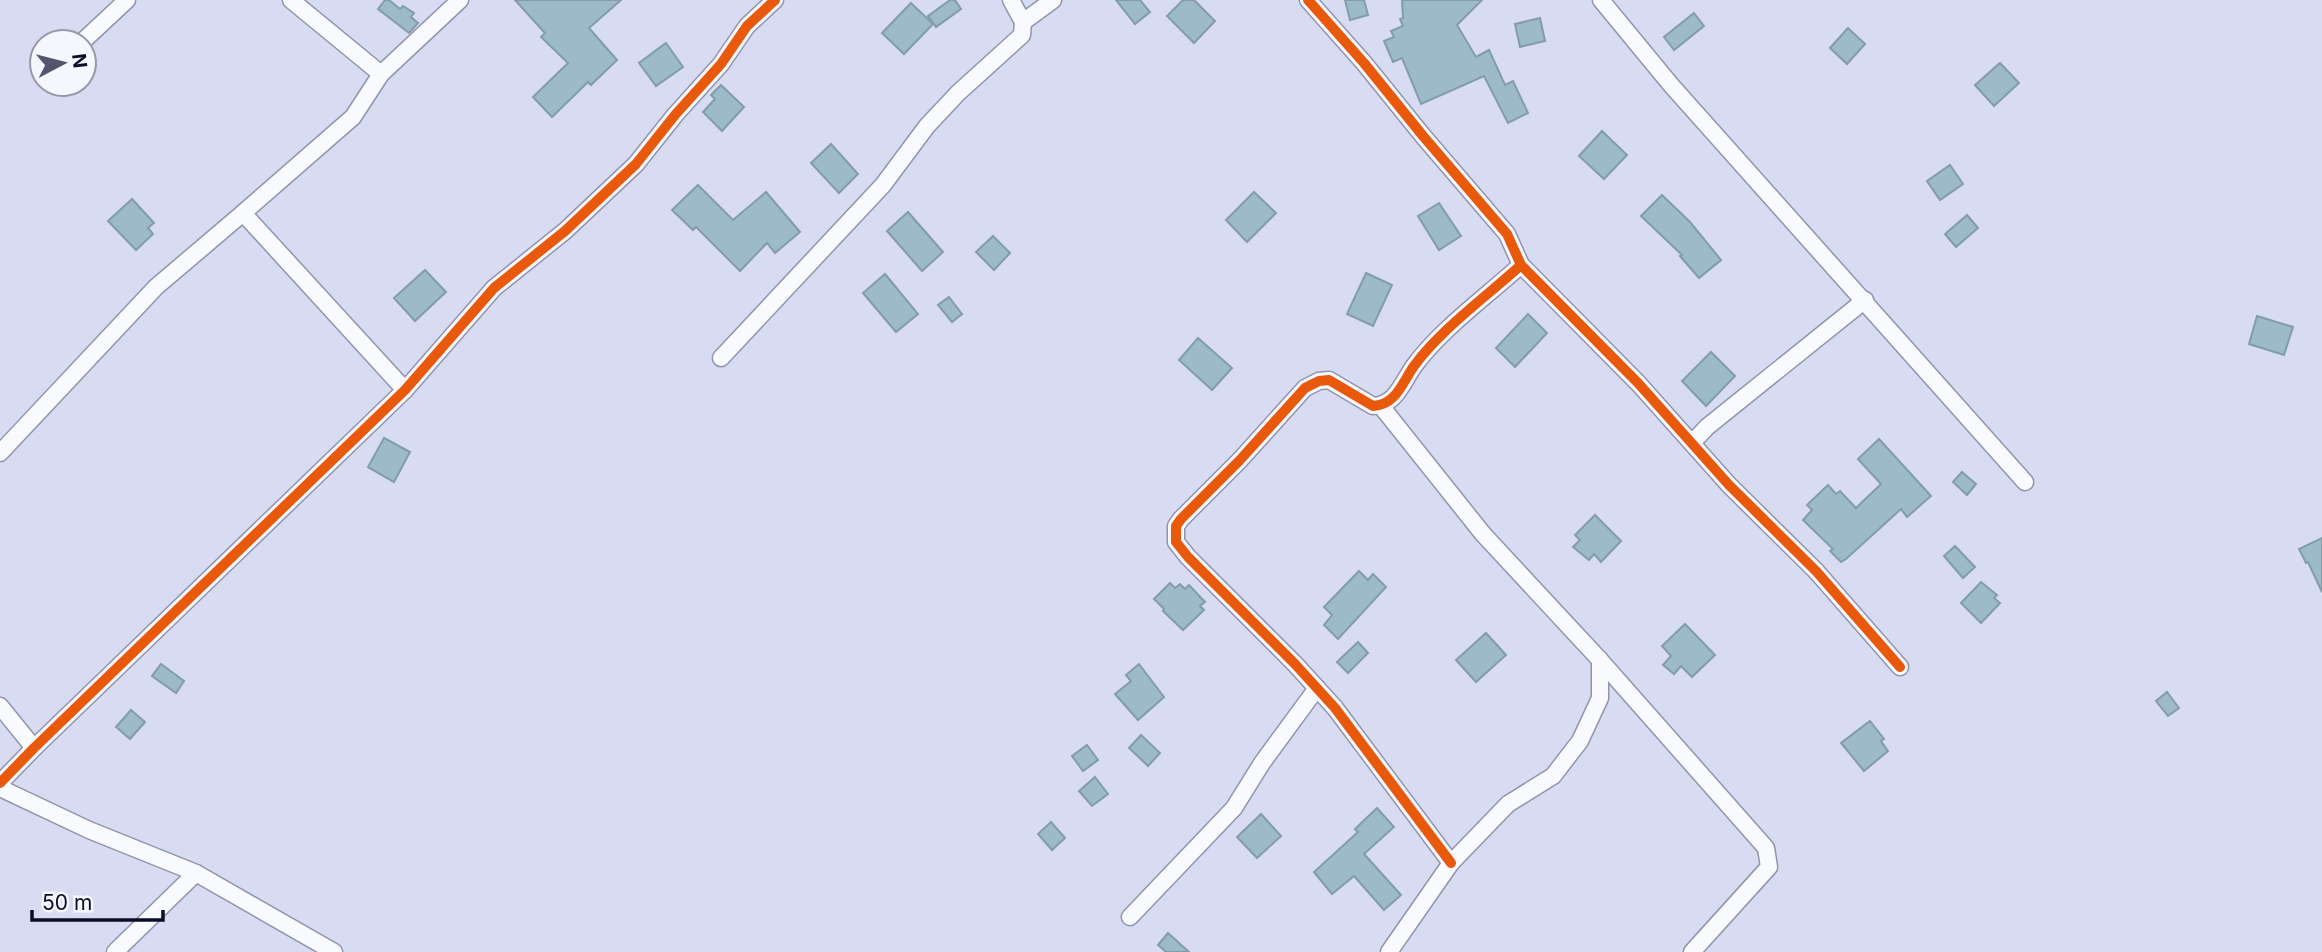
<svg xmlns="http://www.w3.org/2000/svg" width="2322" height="952" font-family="Inter,sans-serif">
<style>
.building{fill:#9cbac9;stroke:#839caa;stroke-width:2}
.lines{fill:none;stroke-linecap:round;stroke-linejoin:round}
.street-casing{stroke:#9195aa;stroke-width:19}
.street{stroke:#f9fafd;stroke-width:16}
.cycleway-casing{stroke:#f5f7fe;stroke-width:15}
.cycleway{stroke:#e8590c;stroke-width:10}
</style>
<rect width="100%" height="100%" fill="#d7dcf2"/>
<!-- building -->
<g class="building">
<path d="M385,0h4l11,9 3,-3 11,7 -3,4 7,6 -9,10 -31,-24z"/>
<path d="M515,0h106l-32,28 28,32 -26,25 -3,-3 -36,35 -19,-20 35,-34 -27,-26 4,-4z"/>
<path d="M950,0h5l6,9 -25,18 -8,-11z"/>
<path d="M1116,0h24l10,12 -15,12z"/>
<path d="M1183,0h11l21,21 -21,22 -27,-27z"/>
<path d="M1345,0h19l4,15 -18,5z"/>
<path d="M1402,0h80l-25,25 19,32 13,-7 16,35 8,-4 15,32 -20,10 -24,-47 -63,28 -19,-46 -9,4 -9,-21 10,-4 -3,-6 12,-5 -3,-7 3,-1z"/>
<path d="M911,3l22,21 -29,30 -22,-21z"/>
<path d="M1694,13l10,13 -30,24 -10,-13z"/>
<path d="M1540,18l5,23 -25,6 -5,-23z"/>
<path d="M1848,28l17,16 -18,20 -17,-16z"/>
<path d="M666,43l17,24 -27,19 -17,-23z"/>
<path d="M2000,63l19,20 -25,23 -19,-21z"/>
<path d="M721,85l23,22 -22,24 -19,-19 12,-13 -4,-4z"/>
<path d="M1602,131l25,24 -23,24 -25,-23z"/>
<path d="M831,144l27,30 -19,19 -28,-30z"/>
<path d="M1950,165l13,19 -23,16 -13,-19z"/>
<path d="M698,185l35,35 33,-28 34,40 -25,21 -8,-10 -27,28 -44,-44 -3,3 -21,-20z"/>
<path d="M1254,192l22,21 -29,29 -21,-22z"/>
<path d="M1662,195l28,27 31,38 -22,18 -19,-22 2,-1 -41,-39z"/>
<path d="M132,199l22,24 -6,5 5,6 -17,16 -28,-29z"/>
<path d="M1439,203l22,33 -22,14 -21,-34z"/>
<path d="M908,212l35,40 -21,19 -35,-40z"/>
<path d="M1967,215l11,13 -22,19 -11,-13z"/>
<path d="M993,236l17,17 -16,17 -18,-18z"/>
<path d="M425,270l21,22 -31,29 -21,-23z"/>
<path d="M1366,273l26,12 -19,41 -26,-12z"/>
<path d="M885,274l33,40 -22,18 -33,-39z"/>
<path d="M949,297l13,17 -10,8 -14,-17z"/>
<path d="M1528,314l19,19 -32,34 -19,-19z"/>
<path d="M2257,316l36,11 -9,28 -35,-11z"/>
<path d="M1198,338l34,30 -20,22 -33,-30z"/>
<path d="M1711,352l24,24 -29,30 -24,-25z"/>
<path d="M384,438l26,14 -16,30 -26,-15z"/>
<path d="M1879,439l52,57 -24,21 -6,-8 -55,50 -5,3 -11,-11 3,-2 -30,-29 9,-10 -5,-5 21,-20 8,9 4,-3 16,17 25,-24 -23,-25z"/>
<path d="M1962,472l14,12 -9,11 -14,-13z"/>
<path d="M1595,515l26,26 -20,21 -7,-8 -5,6 -16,-13 7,-7 -5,-5z"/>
<path d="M2322,538v54l-14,-30 -2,1 -7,-14z"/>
<path d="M1955,546l20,21 -12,11 -19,-22z"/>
<path d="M1359,571l9,9 5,-6 13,13 -48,52 -14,-14 8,-10 -8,-8z"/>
<path d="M1981,582l16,13 -3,3 6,5 -19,20 -20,-20z"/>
<path d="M1170,583l5,5 5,-4 5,5 4,-4 16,17 -5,4 4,4 -21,20 -20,-19 1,-2 -10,-10z"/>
<path d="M1685,624l30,31 -23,22 -11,-11 -7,8 -11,-9 8,-9 -9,-10z"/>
<path d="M1486,633l20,22 -30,27 -20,-22z"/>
<path d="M1358,642l10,11 -20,20 -11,-11z"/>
<path d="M161,664l23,17 -8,12 -24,-17z"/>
<path d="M1139,664l25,33 -26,23 -23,-26 16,-13 -5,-6z"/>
<path d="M2167,692l12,16 -11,8 -12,-15z"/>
<path d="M131,710l14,12 -15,17 -14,-12z"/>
<path d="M1870,721l14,18 -3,2 7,10 -24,20 -23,-28z"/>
<path d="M1141,735l19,18 -12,13 -19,-18z"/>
<path d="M1087,745l11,15 -15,11 -11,-15z"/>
<path d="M1095,777l13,17 -16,12 -13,-15z"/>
<path d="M1377,808l17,19 -30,27 37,41 -17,15 -30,-34 -22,18 -18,-22 44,-40 -3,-3z"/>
<path d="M1261,814l20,22 -24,22 -20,-21z"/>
<path d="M1051,822l14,16 -13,12 -14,-16z"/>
<path d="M1168,933l21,19h-23l-8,-7z"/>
</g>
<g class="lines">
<defs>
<g id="street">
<path d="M291,0l90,74"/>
<path d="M1308,0l56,63 59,73 84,98 14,31 117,118 91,102 87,86 84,96"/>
<path d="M1601,0l70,85 354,397"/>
<path d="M1023,22l30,-22"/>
<path d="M82,42l45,-42"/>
<path d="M243,213l110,-96 28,-43 79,-74"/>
<path d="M721,358l162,-173 44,-59 31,-33 64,-58 1,-13 -12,-22"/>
<path d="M1381,406l102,128 117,126 166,188 3,19 -77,85"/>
<path d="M1692,443l15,-16 158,-127"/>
<path d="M0,453l156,-166 87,-74 162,177"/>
<path d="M0,706l34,42"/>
<path d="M0,783l34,-35 371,-358 89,-102 71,-57 71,-67 39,-49 46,-51 26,-38 28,-26"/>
<path d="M0,788l89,42 107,43 138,79"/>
<path d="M1451,863l-116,-155 -40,-44 -107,-107 -12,-15v-16l5,-7 59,-59 65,-72 14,-7 10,-1 44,26c23,-1 29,-23 41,-40 26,-36 73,-70 107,-101"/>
<path d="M1130,917l104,-109 28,-45 55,-75"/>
<path d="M115,952l81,-79"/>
<path d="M1389,952l62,-89 57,-59 45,-28 27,-35 20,-43v-38"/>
</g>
</defs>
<!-- street casing -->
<use href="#street" class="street-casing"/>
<!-- street -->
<use href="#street" class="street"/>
<defs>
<g id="cycleway">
<path d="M1308,0l56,63 59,73 84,98 14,31 117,118 91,102 87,86 84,96"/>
<path d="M0,783l34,-35 371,-358 89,-102 71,-57 71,-67 39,-49 46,-51 26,-38 28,-26"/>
<path d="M1451,863l-116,-155 -40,-44 -107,-107 -12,-15v-16l5,-7 59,-59 65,-72 14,-7 10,-1 44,26c23,-1 29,-23 41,-40 26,-36 73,-70 107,-101"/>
</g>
</defs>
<!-- cycleway casing -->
<use href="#cycleway" class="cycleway-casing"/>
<!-- cycleway -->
<use href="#cycleway" class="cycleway"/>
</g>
<!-- north arrow -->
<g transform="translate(63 63) rotate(83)"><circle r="33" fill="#f5f7fe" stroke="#9799a7" stroke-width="2"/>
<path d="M0-5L12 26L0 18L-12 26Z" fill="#52556d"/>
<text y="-10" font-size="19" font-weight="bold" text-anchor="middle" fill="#0a0d25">N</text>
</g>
<!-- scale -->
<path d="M32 910v10h131v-10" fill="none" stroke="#0a0d25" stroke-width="3.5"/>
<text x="42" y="910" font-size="21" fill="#0a0d25" stroke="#f5f7fe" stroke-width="5" paint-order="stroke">50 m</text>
</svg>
